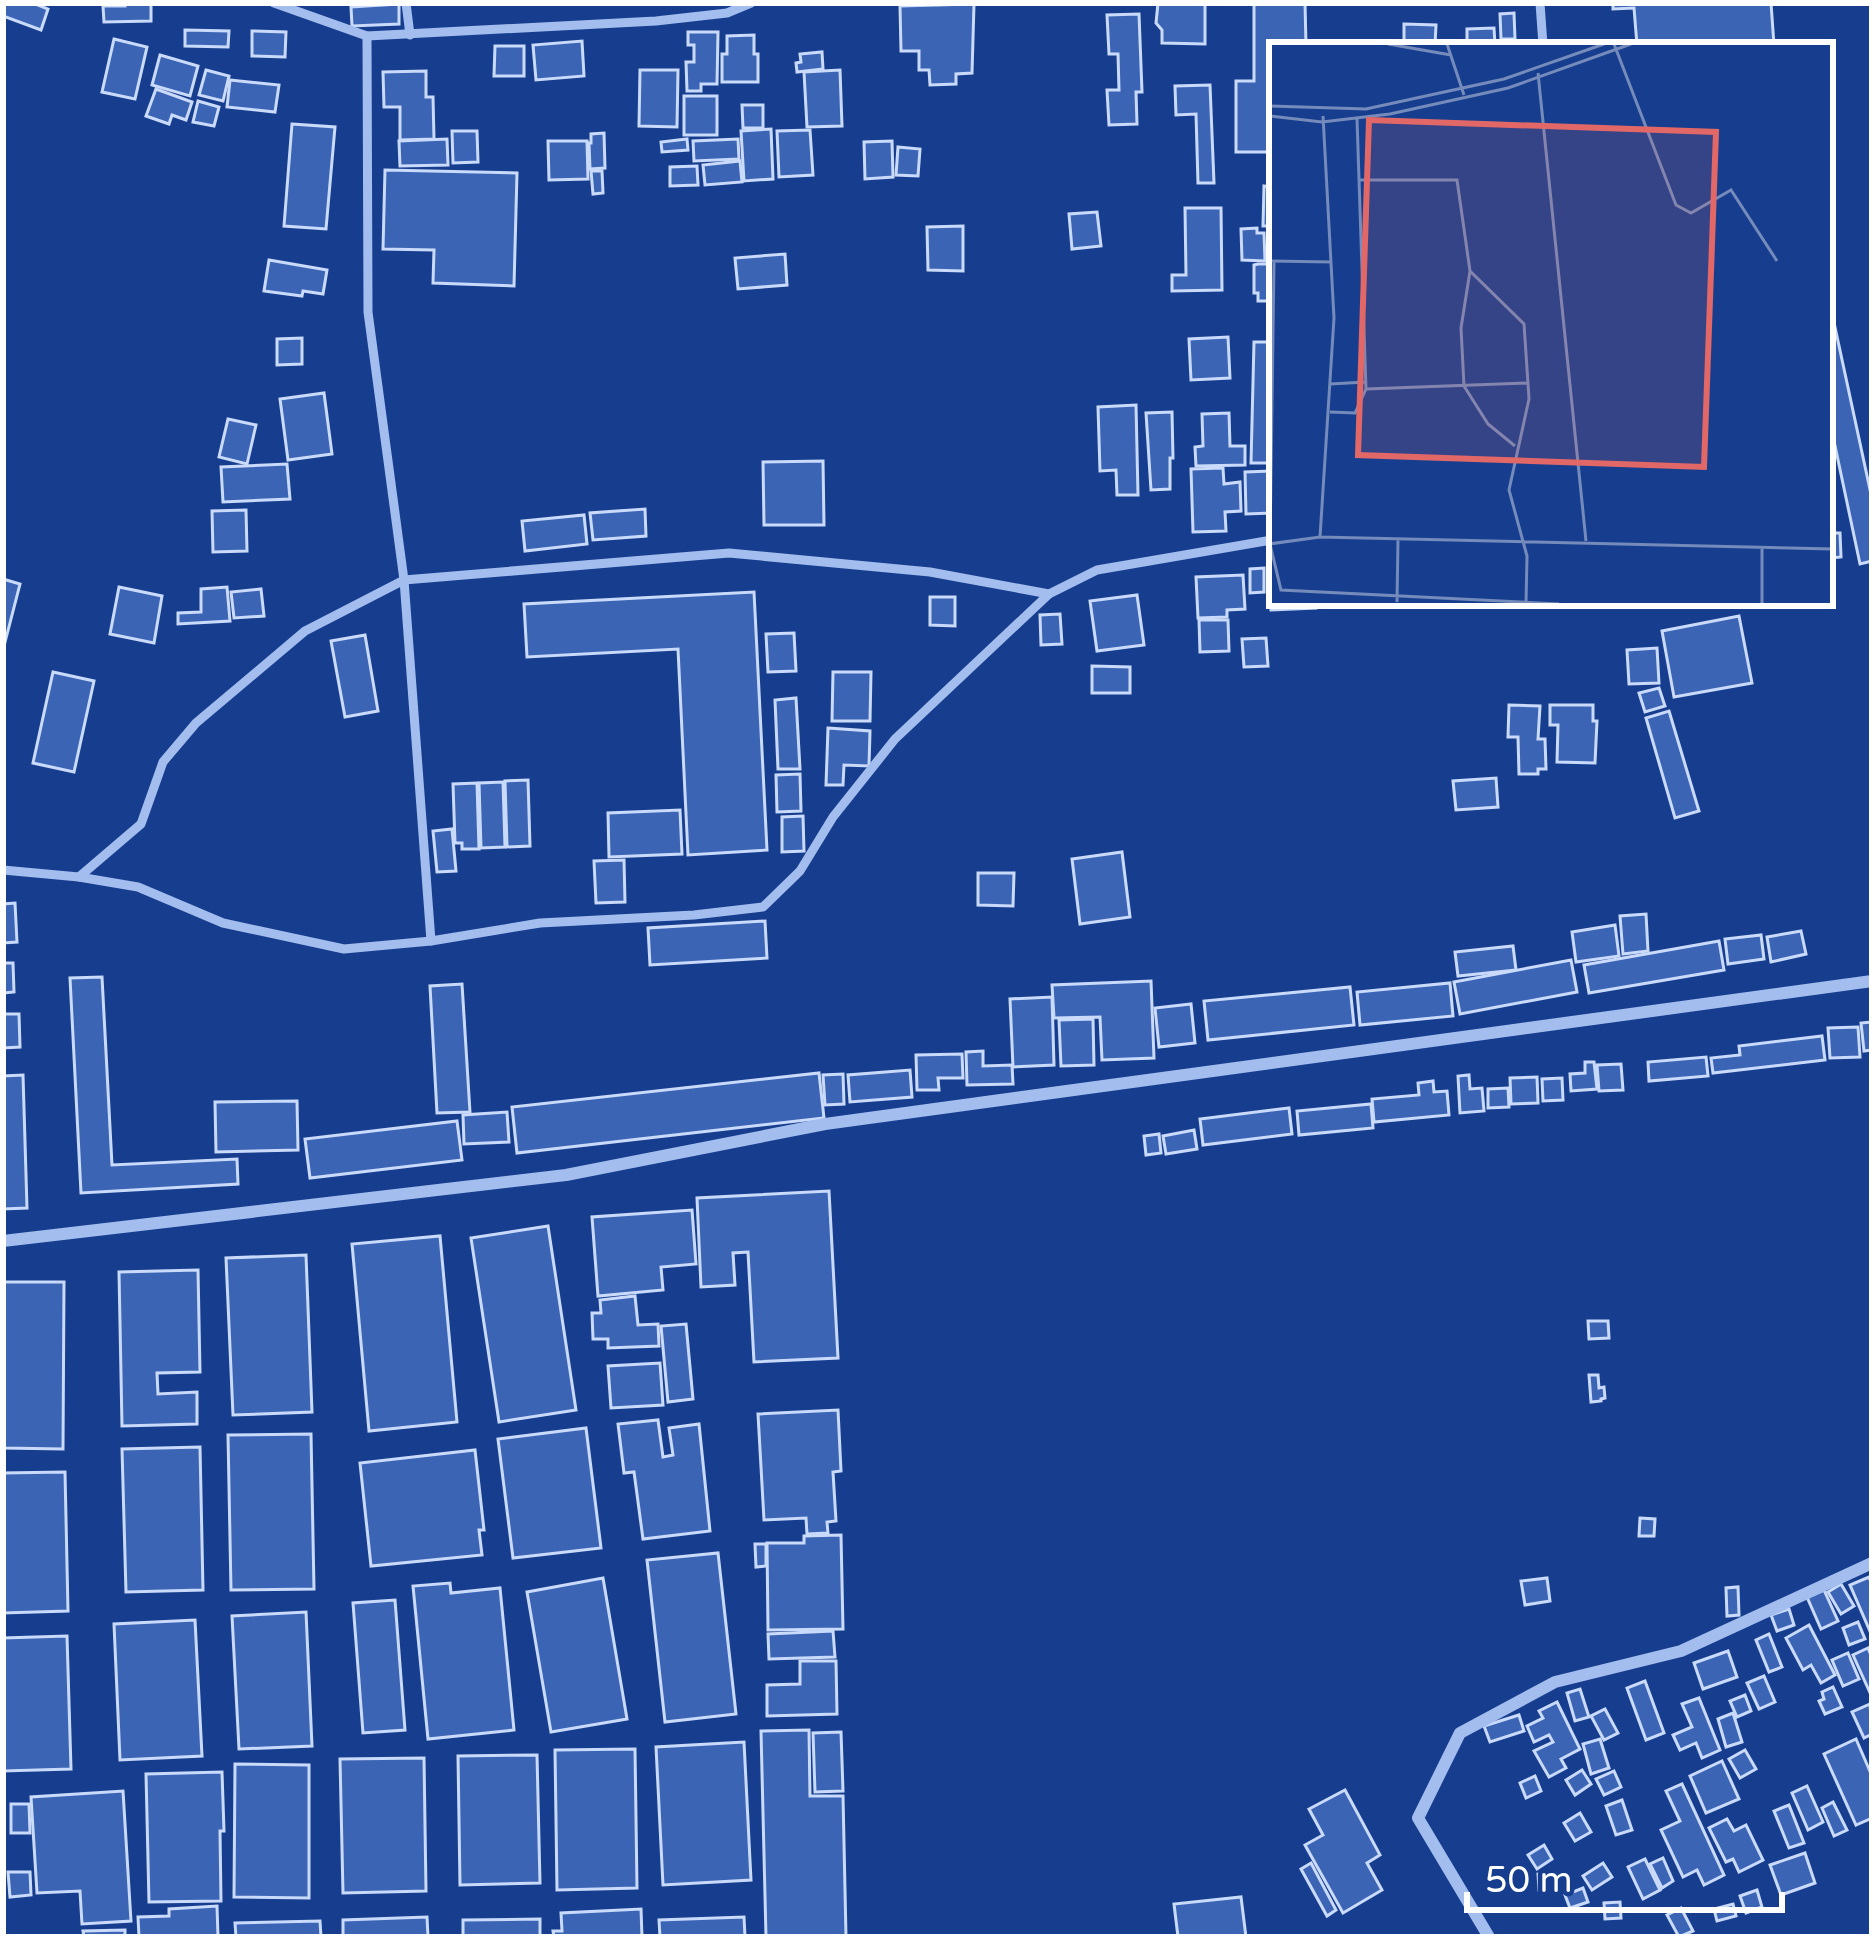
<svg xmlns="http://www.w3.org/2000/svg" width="1875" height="1940" font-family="'Varela Round',sans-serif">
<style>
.building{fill:#3b64b5;stroke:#c9dafb;stroke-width:3}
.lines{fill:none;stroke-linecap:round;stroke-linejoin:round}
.lane{stroke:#a3bdef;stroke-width:9}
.street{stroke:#a3bdef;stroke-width:12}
.inset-road{fill:none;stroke:#748bbb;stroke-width:3}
.view{fill:#e26868;fill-opacity:0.15;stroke:#e26868;stroke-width:6}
.inset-edge{fill:none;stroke:#fff;stroke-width:6}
</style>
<rect width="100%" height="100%" fill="#173e8e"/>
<!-- building -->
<g class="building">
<path d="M3,3h30l15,6 -7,21 -38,-14z"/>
<path d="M125,3h26v18l-47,1 -1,-16h22z"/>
<path d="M1158,3h47v41l-43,-1v-13l-6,-7z"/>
<path d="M1254,3h51l1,42h-34v107h-36v-71h18z"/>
<path d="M1613,3h158l3,42h-137l-3,-37 -21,1z"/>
<path d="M399,4v20l-47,2 -1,-19z"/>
<path d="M974,4l-2,69 -16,1v10l-26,1 -1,-15h-10v-19h-18l-1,-45z"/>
<path d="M1514,13l1,26h-14l-1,-25z"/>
<path d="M1139,14l3,78h-6l1,32 -28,1 -2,-35h12l-1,-36h-9l-2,-39z"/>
<path d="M1404,24l32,1 -1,20h-31z"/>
<path d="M1494,28l1,17h-28v-16z"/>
<path d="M185,30l44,1 -1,16 -43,-1z"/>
<path d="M252,31l34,1 -1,25 -33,-1z"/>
<path d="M688,32h30l-1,52h-16v7h-14l-1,-29h8v-17h-6z"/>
<path d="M754,35v19h4v28h-36v-28h5v-18z"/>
<path d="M114,39l33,8 -12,52 -33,-7z"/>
<path d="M582,41l2,35 -48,4 -3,-35z"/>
<path d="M495,46h29v30h-30z"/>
<path d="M822,52l1,17 -26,3 -1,-9 5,-1 -1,-8z"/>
<path d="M160,55l38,11 -8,30 -38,-11z"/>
<path d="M206,70l23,6 -6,25 -24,-6z"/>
<path d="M640,70h38l-1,57 -38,-1z"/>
<path d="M840,70l2,56 -35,1 -3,-55z"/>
<path d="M426,71v26h7l1,42 -34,1v-33h-16l-1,-35z"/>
<path d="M230,80l49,5 -4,27 -48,-5z"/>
<path d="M1210,85l4,98h-16l-2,-69 -20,1 -1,-29z"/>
<path d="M156,89l36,13 -6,18 -14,-5 -3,9 -23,-8z"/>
<rect x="684" y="96" width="33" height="39"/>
<path d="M198,101l21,6 -5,19 -21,-4z"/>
<path d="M742,105h21v23h-20z"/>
<path d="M292,124l43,3 -9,102 -42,-3z"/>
<path d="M771,129l2,50 -29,2 -3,-50z"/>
<path d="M810,130l3,45 -34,2 -2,-46z"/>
<path d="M452,131h25l1,31 -25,1z"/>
<path d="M604,133l1,35 -15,1 -1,-26h2v-9z"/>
<path d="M447,139l1,26 -48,1 -1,-25z"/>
<path d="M687,139l1,11 -26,2 -1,-10z"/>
<path d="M738,139l1,20 -45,2 -1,-20z"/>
<path d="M548,141h39l1,38 -39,1z"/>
<path d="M892,141l1,36 -28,2 -1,-37z"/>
<path d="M898,147l22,2 -2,27 -22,-1z"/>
<path d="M740,161l2,21 -37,3 -2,-20z"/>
<path d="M697,166l1,19 -28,1v-19z"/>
<path d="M385,170l132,3 -3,113 -81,-3 1,-33 -51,-1z"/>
<path d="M591,171h11l1,22 -10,1z"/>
<path d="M1264,186l8,1v39h-9z"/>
<path d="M1185,208h36l1,82 -50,1v-16h14z"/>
<path d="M1097,212l4,34 -29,3 -3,-35z"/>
<path d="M963,226v45l-35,-1 -1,-43z"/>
<path d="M1257,228v5h7l1,28 -23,-1 -1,-31z"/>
<path d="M785,254l2,31 -49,4 -3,-31z"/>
<path d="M269,260l58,10 -4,24 -20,-3 -1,5 -38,-5z"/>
<path d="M1258,264h14v37h-14v-8h-4v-28z"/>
<path d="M1830,304l42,195v62l-12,3 -30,-142z"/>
<path d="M1228,337l2,41 -39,2 -2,-41z"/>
<path d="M302,338v26l-25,1v-26z"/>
<path d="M1254,342h18v121h-21z"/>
<path d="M324,393l8,61 -44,6 -8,-61z"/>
<path d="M1136,405l2,90h-21l-1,-25 -16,1 -2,-64z"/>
<path d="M1172,412l1,46h-3v31l-19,1 -5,-77z"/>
<path d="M1229,413l1,33h15v19l-49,1 -1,-19 8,-1 -1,-32z"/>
<path d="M228,419l28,6 -9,39 -28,-7z"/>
<path d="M823,461l1,64h-60l-1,-63z"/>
<path d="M287,464l3,35 -67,3 -2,-35z"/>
<path d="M1223,468l1,16 16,-2 1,29 -16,1 1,19 -33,1 -2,-63z"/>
<path d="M1272,471v42l-26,1 -1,-42z"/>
<path d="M645,509l1,27 -53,4 -3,-27z"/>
<path d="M246,510l1,41 -34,1 -1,-41z"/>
<path d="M584,515l3,29 -62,7 -3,-30z"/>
<path d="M1830,533h10l1,24 -11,1z"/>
<path d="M1264,568v24l-14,1v-24z"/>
<path d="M1270,569h2v34h44v5l-45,2z"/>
<path d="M1243,575l2,34 -18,1v7l-29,1 -2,-41z"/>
<path d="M3,579l17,5 -17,66z"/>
<path d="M119,587l43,9 -8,47 -44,-9z"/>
<path d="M227,587l3,34 -52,3v-11l23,-1v-23z"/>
<path d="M261,589l3,27 -30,2 -3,-26z"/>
<path d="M754,592l13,258 -79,5 -10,-206 -151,8 -3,-53z"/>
<path d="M1137,595l7,50 -47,6 -7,-50z"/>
<path d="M930,597h25v29l-25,-1z"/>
<path d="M1060,614l2,30 -21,1 -1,-30z"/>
<path d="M1739,616l13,67 -78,14 -12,-66z"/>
<path d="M1199,620h29l1,31 -29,1z"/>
<path d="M794,633l2,38 -28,1 -2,-38z"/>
<path d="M365,635l13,76 -33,6 -14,-76z"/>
<path d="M1266,638l2,28 -24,1 -2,-28z"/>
<path d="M1657,648l2,35 -30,1 -2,-34z"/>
<path d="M1092,666l38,1v26h-38z"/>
<path d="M53,672l41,9 -20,91 -41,-9z"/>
<path d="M833,672h38l-1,49h-38z"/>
<path d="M1659,688l6,18 -20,6 -6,-19z"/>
<path d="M796,698l4,71h-22l-3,-69z"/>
<path d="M1509,705l31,1 -2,33h7l1,30h-8v5h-19l-1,-37h-10z"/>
<path d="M1550,705h43v16h4l-2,42 -38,-1 1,-37h-8z"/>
<path d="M1669,711l30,100 -24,7 -29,-100z"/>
<path d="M828,728l42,3 -1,35 -25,-1 -1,20h-17z"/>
<path d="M800,774l1,37 -24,1 -1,-37z"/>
<path d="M1496,778l2,29 -42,3 -3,-29z"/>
<path d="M528,780l2,66 -23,1 -2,-66z"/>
<path d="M503,782l2,65 -24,1 -2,-65z"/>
<path d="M477,783l2,66h-17v-6h-7l-2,-59z"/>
<path d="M680,810l2,44 -73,3 -1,-44z"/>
<path d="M803,816l1,35 -22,1v-35z"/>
<path d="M452,829l4,42 -19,1 -4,-41z"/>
<path d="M1122,852l8,65 -50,7 -8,-65z"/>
<path d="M624,860l1,42 -29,1 -2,-42z"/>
<path d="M978,873h36l-1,33 -35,-1z"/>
<path d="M15,903l2,39 -14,1v-39z"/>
<path d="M1646,914l2,37 -25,3 -3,-38z"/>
<path d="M765,921l2,37 -117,7 -2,-37z"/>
<path d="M1615,925l4,31 -43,6 -4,-30z"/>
<path d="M1801,931l5,23 -35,8 -4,-25z"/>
<path d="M1761,935l3,24 -36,5 -3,-25z"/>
<path d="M1719,941l5,29 -135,23 -5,-28z"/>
<path d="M1513,946l3,24 -58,6 -3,-24z"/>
<path d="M1571,960l6,32 -117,22 -6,-32z"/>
<path d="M3,963h10l1,29 -11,1z"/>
<path d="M102,977l10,188 125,-6 1,25 -157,9 -11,-215z"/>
<path d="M1151,981l3,77 -52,2 -2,-43 -46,1 -2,-33z"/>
<path d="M1450,983l3,33 -93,9 -3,-33z"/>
<path d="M462,984l8,128 -33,1 -7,-127z"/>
<path d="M1350,987l4,38 -146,15 -4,-39z"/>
<path d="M1052,997l2,68 -41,2 -3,-68z"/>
<path d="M1191,1004l4,39 -36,4 -4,-39z"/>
<path d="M3,1014h16l1,33 -17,1z"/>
<path d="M1093,1019l1,46 -33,1 -2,-46z"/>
<path d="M1872,1022v28l-8,1 -3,-28z"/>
<path d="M1858,1027l2,30 -30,1 -2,-30z"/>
<path d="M1822,1036l3,24 -112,13 -2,-15 29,-3 -1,-9z"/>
<path d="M983,1051v15l29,-1 1,19 -46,1 -1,-33z"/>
<path d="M962,1054l1,24h-25l1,12h-22l-1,-35z"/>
<path d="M1706,1057l2,19 -59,5 -1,-19z"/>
<path d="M1585,1062h9l3,27 -26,2 -1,-17 15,-1z"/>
<path d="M1621,1064l2,26 -24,1 -2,-26z"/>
<path d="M910,1070l2,27 -62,5 -2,-27z"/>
<path d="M819,1073l5,45 -307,35 -5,-46z"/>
<path d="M843,1074l1,30 -19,1 -2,-30z"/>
<path d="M23,1075l4,133 -24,1v-133z"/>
<path d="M1469,1075l1,14 12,-1 2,23 -24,2 -2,-37z"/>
<path d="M1537,1077l1,26 -27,1 -1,-26z"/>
<path d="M1562,1078l1,22 -20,1 -1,-22z"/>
<path d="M1433,1081l1,11 13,-1 2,24 -75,7 -2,-23 47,-4 -1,-12z"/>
<path d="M1508,1088l1,19 -21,1v-19z"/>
<path d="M297,1101l1,49 -82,2 -1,-50z"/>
<path d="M1371,1104l2,24 -74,7 -2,-24z"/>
<path d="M1289,1108l3,26 -89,11 -3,-26z"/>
<path d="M507,1112l2,30 -45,2 -1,-29z"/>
<path d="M457,1121l5,39 -152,18 -5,-39z"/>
<path d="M1194,1130l3,19 -31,5 -3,-18z"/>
<path d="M1159,1134l2,19 -15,2 -2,-19z"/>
<path d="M829,1191l9,167 -84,4 -6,-110 -15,1 2,32 -34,2 -4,-89z"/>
<path d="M692,1210l4,54 -35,3 2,23 -65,6 -6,-79z"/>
<path d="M548,1226l28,184 -77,12 -28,-184z"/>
<path d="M440,1236l17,186 -88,9 -17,-187z"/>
<path d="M306,1255l6,157 -79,3 -7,-157z"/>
<path d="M198,1270l2,102 -43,1 1,21 39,-2v32l-75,2 -3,-154z"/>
<path d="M3,1282h61l-1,167 -60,-1z"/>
<path d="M635,1296l3,29 20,-1 1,22 -51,2v-9h-15l-1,-26h9l-1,-13z"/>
<path d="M1588,1321h20l1,17 -20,1z"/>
<path d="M686,1324l7,75 -25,3 -7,-76z"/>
<path d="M660,1363l3,42 -52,3 -3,-42z"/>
<path d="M1589,1375h9l1,13 5,-1 1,11 -4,1v2l-10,1z"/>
<path d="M838,1410l3,61 -8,1 3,49 -9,1 1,11 -21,1 -1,-16 -42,2 -6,-106z"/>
<path d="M658,1420l5,37 10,-2 -4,-27 30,-4 11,107 -67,8 -9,-67 -10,1 -6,-49z"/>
<path d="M586,1428l15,120 -88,10 -15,-119z"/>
<path d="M311,1434l3,155 -83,1 -3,-155z"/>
<path d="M200,1447l3,143 -77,2 -4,-143z"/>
<path d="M475,1450l9,80h-5l3,25 -111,11 -11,-103z"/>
<path d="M65,1472l3,139 -65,2v-140z"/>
<path d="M1640,1518l15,1 -1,17h-15z"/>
<path d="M841,1535l2,94 -75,1 -1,-87h37v-7z"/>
<path d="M755,1544h11v22l-10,1z"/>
<path d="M718,1553l18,161 -71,8 -18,-162z"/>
<path d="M1869,1577l3,8v51l-22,-51z"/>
<path d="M603,1578l24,141 -76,13 -24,-140z"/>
<path d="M1547,1578l3,23 -25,4 -4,-24z"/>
<path d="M450,1583l1,10 49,-5 14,142 -86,9 -15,-153z"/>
<path d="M1841,1584l13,22 -13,8 -13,-22z"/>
<path d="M1738,1587l1,28 -12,1 -1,-28z"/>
<path d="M1824,1590l14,31 -17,8 -14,-32z"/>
<path d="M395,1600l10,130 -42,3 -10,-130z"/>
<path d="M1789,1609l5,16 -17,6 -6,-16z"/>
<path d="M306,1612l6,134 -73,3 -7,-133z"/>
<path d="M195,1620l7,136 -82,4 -6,-136z"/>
<path d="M1858,1622l7,17 -16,6 -6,-17z"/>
<path d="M1809,1625l26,50 -14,8 -10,-18 -8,5 -17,-32z"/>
<path d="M833,1631l2,26 -66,2 -1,-25z"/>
<path d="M1769,1634l13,33 -13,5 -13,-32z"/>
<path d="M67,1636l4,133 -68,2v-133z"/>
<path d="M1868,1648l4,10 -1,37 -18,-40z"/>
<path d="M1728,1651l9,26 -34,12 -9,-26z"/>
<path d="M1848,1653l11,26 -16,7 -11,-26z"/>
<path d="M800,1661h36l1,53 -70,2v-31l33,-1z"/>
<path d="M1764,1676l11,26 -16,7 -12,-26z"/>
<path d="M1645,1681l19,52 -18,7 -19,-52z"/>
<path d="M1833,1687l9,20 -17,7 -6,-13 5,-2 -2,-7z"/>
<path d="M1580,1689l9,28 -14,4 -8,-28z"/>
<path d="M1745,1695l6,16 -14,6 -7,-16z"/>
<path d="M1699,1698l21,52 -18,8 -6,-15 -16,7 -7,-15 19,-8 -10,-23z"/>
<path d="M1557,1702l23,47 -19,10 5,9 -17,9 -15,-26 19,-9 -4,-7 -15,7 -7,-16 16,-8 -4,-7z"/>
<path d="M1870,1704l2,30 -8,4 -12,-26z"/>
<path d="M1605,1709l13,24 -14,7 -13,-24z"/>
<path d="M1733,1713l9,29 -16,5 -8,-28z"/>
<path d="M1519,1715l5,16 -34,11 -6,-16z"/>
<path d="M809,1730l1,66h33l3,141h-80l-5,-206z"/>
<path d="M841,1732l2,59 -28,1 -2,-59z"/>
<path d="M1600,1739l9,29 -18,6 -8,-30z"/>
<path d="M1856,1739l16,37v42l-16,7 -32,-71z"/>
<path d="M744,1742l7,138 -88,5 -7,-138z"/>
<path d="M635,1749l2,139 -80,2 -2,-140z"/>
<path d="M1745,1750l11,19 -16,9 -11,-19z"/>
<path d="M537,1755l3,128 -80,2 -2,-129z"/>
<path d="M424,1758l2,133 -83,2 -3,-134z"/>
<path d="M1722,1761l17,38 -33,14 -16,-37z"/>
<path d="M235,1764l74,1v133l-75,-1z"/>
<path d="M1582,1770l9,14 -16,11 -9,-15z"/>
<path d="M1614,1771l7,16 -17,8 -8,-16z"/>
<path d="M222,1772l2,59h-4l1,70 -72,1 -3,-128z"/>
<path d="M1535,1776l6,15 -15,7 -6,-15z"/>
<path d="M1682,1784l42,91 -20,10 -7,-15 -14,7 -22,-47 19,-9 -14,-30z"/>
<path d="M1807,1786l16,36 -15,8 -16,-37z"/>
<path d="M1345,1790l35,65 -13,8 15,27 -39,23 -38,-68 18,-10 -14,-26z"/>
<path d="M123,1791l8,130 -49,3 -2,-33 -43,2 -6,-96z"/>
<path d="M1622,1800l10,30 -16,5 -10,-29z"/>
<path d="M1833,1802l14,28 -13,6 -12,-28z"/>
<path d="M11,1804h18l1,29h-19z"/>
<path d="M1789,1805l15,38 -15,5 -15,-37z"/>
<path d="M1580,1813l11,19 -16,9 -11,-18z"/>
<path d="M1727,1819l7,12 12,-6 17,35 -24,12 -6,-13 -7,3 -17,-34z"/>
<path d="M1544,1845l8,14 -15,10 -9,-14z"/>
<path d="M1805,1853l10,30 -34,12 -11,-30z"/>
<path d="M1663,1858l10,23 -11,7 -12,-24z"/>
<path d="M1645,1859l15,31 -17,9 -15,-32z"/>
<path d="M1311,1863l25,47 -9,6 -26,-47z"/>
<path d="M1603,1863l9,14 -20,13 -9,-14z"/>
<path d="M8,1872h22l1,23 -21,2z"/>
<path d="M1558,1872l2,17 -21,1 -1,-16z"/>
<path d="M1583,1888l5,14 -18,6 -5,-13z"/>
<path d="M1757,1890l5,17 -16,6 -6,-17z"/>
<path d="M1241,1897l5,40h-68l-4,-33z"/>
<path d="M1620,1902l1,16 -16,1 -1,-16z"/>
<path d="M1733,1904l3,12 -19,5 -3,-12z"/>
<path d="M217,1906l1,31h-79l-1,-20 31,-1v-7z"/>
<path d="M1681,1908l12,23 -14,6 -12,-22z"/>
<path d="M641,1909l1,28h-88l-1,-6h9l-1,-18z"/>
<path d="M427,1917l1,20h-85v-17z"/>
<path d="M744,1917l1,20h-85l-1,-17z"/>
<path d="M540,1919v18h-77v-17z"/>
<path d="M320,1921l1,16h-85l-1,-14z"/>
<path d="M125,1930v7h-41l-1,-6z"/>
</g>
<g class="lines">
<!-- lane -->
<g class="lane">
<path d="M274,3l93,33 289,-15 71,-8 24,-10"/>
<path d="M406,3l4,32"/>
<path d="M1540,3l3,42"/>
<path d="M367,36l1,276 36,268 27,361"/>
<path d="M3,870l76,7 59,10 85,36 121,26 87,-8 109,-18 154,-8 69,-8 37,-36 33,-54 62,-78 154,-145 48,-24 175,-30"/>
<path d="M79,877l62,-53 22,-62 33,-39 109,-92 99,-51 325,-27 201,19 119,22"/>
</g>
<!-- street -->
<g class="street">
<path d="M3,1241l563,-66 259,-51 1047,-143"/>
<path d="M1489,1937l-71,-119 42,-85 95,-51 126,-31 191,-88"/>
</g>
</g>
<!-- overview -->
<g transform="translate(1269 42)">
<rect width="564" height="564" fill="#173e8e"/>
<path class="inset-road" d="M119,2l63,11M178,2l17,51M345,2l62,161 15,8 40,-23 46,71M269,31l48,468M0,64l97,3 138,-30 100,-35M0,74l53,6 68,-8 118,-26 123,-44M91,138h97l13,91 54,53 5,75 -20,91 18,66 -1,48M0,219l63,1M5,219l-4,283 11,46 278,14M201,229l-9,57 3,58 24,38 27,22M61,342l36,-2M97,347l162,-6M61,370l25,1 11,-24 -9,-270M51,495l14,-219 -11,-202M0,502l51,-7 513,12M128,560l1,-63M493,562v-56"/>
<path class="view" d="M100,78l347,12 -12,335 -346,-12z"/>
<rect width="564" height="564" class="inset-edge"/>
</g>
<!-- border -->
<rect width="1875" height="1940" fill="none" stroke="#ffffff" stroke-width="12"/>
<!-- scale -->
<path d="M1467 1892v18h315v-18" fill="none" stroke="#ffffff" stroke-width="6"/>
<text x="1485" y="1892" font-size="36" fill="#ffffff" stroke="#173e8e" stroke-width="9" paint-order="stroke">50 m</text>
</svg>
